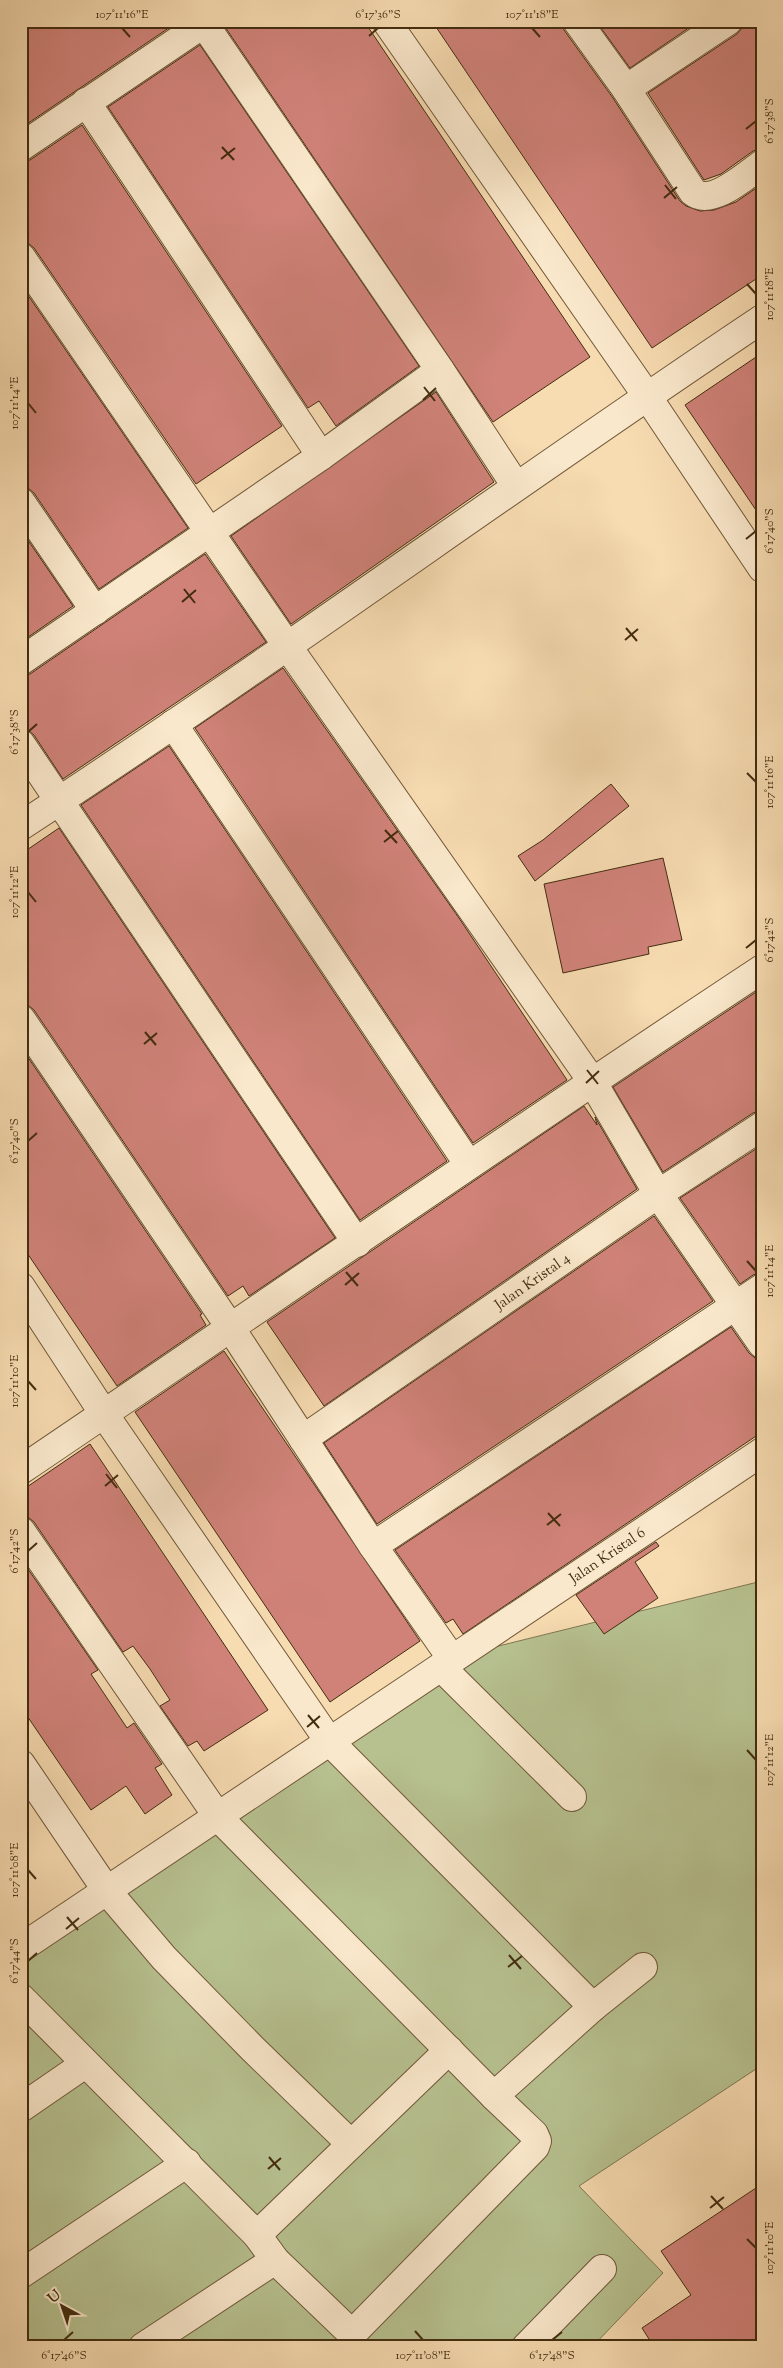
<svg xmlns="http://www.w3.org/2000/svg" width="783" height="2368" font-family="'Sorts Mill Goudy',serif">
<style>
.green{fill:#b7c190;stroke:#7d7750}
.building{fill:#d08279;stroke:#432d0f}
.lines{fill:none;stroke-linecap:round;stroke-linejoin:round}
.minor-casing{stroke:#705838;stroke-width:30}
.minor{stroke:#fae8cc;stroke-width:28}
.ticks{fill:none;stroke:#432d0f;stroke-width:2}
.labels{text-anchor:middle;stroke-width:4;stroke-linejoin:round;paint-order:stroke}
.street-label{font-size:15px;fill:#432d0f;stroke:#fae8cc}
.neatline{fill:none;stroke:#432d0f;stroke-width:2}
.ticks-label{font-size:12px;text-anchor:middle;fill:#432d0f}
</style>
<rect width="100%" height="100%" fill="#f7dbb1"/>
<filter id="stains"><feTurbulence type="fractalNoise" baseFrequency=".004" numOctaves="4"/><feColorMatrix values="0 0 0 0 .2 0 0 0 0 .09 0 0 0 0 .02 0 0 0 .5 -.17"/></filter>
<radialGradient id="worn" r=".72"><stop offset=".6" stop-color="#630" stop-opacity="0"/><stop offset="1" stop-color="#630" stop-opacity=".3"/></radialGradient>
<!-- green -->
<path class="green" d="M762,1581v484l-183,121 84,87 -71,74h-571v-395l441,-297z"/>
<!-- building -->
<g class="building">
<path d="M31,21h148l-158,107v-100z"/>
<path d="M221,21h143l226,336 -97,65z"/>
<path d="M432,21h130l2,9 49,68 67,103 6,5 14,5 14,-1 22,-8 26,-18v91l-110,73z"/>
<path d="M596,21h103l-69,47z"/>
<path d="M743,21h19v128l-9,2 -32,23 -17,6 -56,-87 89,-59 5,-6z"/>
<path d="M200,45l219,321 -83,60 -17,-25 -11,7 -200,-301z"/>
<path d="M82,125l200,301 -86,58 -162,-236 -6,-5 -7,-1v-80l9,-2z"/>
<path d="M21,285l167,243 -89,61 -65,-96 -6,-5 -7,-1z"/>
<path d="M762,353v166l-77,-114z"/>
<path d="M436,392l58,90 -203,142 -60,-88z"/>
<path d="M21,530l52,76 -52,36z"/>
<path d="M205,554l61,88 -203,137 -29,-44 -6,-5 -7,-1v-53l9,-2z"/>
<path d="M283,668l176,250 108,162 -94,63 -278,-415z"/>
<path d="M169,746l278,415 -87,59 -279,-415z"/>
<path d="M611,784l18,22 -94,75 -17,-25 25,-16z"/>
<path d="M59,828l276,410 -86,58 -6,-10 -15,10 -194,-286 -6,-5 -7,-1v-150z"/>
<path d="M663,858l19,82 -34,7 1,7 -86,19 -19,-89z"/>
<path d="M762,988v122l-9,3 -90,59 -50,-85z"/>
<path d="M21,1047l181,267 -2,1 6,10 -89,61 -96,-142z"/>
<path d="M584,1106l13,19 -2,-8 42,72 -313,217 -57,-84z"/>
<path d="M762,1145v127l-9,3 -13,9 -60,-86z"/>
<path d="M654,1216l59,85 -336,223 -53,-81z"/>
<path d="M731,1327l18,26 6,5 7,1v73l-299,202 -10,-15 -7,4 -51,-73z"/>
<path d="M224,1351l196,290 -90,61 -195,-290z"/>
<path d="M90,1444l178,266 -64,41 -7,-10 -9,5 -28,-40 10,-6 -20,-31 -17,-23 -10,6 -89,-130 -6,-5 -7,-1v-25z"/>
<path d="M656,1542l3,4 -24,16 23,36 -54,36 -28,-39z"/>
<path d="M21,1559l77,111 -7,4 36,54 7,-5 28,41 -7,4 17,27 -27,19 -19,-28 -35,24 -70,-103z"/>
<path d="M762,2184v163h-108l-12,-19 49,-33 -30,-44z"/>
</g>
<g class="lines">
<defs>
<g id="minor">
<path d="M202,21l238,349 76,116"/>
<path d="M386,21l261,375 115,172"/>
<path d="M577,21l49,68"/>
<path d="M728,21l-102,68 67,103c19,15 53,-17 69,-28"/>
<path d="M86,102l235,354"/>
<path d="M21,147l182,-123"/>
<path d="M21,257l267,390 304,434 66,113 104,150"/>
<path d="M21,502l74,109"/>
<path d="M21,661l300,-205 119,-86"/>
<path d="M173,724l296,441"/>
<path d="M21,744l336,499"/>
<path d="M21,826c251,-164 492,-341 741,-507"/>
<path d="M21,1019l209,308 143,219 79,113"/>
<path d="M21,1287l83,127 225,327 264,266"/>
<path d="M303,1439l355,-245 104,-68"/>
<path d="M21,1470c247,-167 492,-337 741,-501"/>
<path d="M21,1531l197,286 276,279 99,-89 50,-40"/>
<path d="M373,1546l389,-258"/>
<path d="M441,1667l131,130"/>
<path d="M21,1764l86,127 57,67 88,90 99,96"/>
<path d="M21,1948l741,-496"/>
<path d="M21,1998l236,237 18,25 77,74 183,-187 2,-6 -3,-7 -40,-38"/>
<path d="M21,2108l64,-44"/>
<path d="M257,2235l192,-185"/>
<path d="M21,2274l166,-111"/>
<path d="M143,2347l132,-87"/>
<path d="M526,2347l76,-78"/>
</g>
</defs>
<!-- minor casing -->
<use href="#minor" class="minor-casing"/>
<!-- minor -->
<use href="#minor" class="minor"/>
</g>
<!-- ticks -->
<path class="ticks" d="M122,28l8,9M532,28l8,9M369,36l9,-8M746,129l10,-8M222,147l12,13M221,159l14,-11M665,185l11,14M664,198l13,-11M747,284l9,10M424,387l11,14M423,400l13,-12M28,403l8,10M746,539l10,-8M184,589l11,14M182,602l14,-12M626,628l11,13M625,640l13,-11M28,732l9,-8M747,773l9,9M385,830l12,13M384,842l14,-11M28,892l8,10M746,948l10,-8M145,1032l11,13M144,1044l13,-11M587,1070l11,14M586,1083l13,-12M28,1141l9,-8M747,1261l9,10M346,1272l12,14M345,1285l14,-12M28,1381l8,9M106,1474l11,14M105,1486l13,-11M548,1513l12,13M547,1525l14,-11M28,1551l9,-8M308,1715l11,13M307,1727l13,-11M747,1750l9,10M28,1870l8,9M67,1917l11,13M66,1929l13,-11M509,1955l12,14M28,1961l9,-8M508,1967l14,-11M269,2157l11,13M268,2169l13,-11M711,2196l12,13M710,2208l14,-11M747,2239l9,9M415,2331l8,9M64,2340l9,-8M552,2340l10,-8"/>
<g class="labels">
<!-- street labels -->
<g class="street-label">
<text transform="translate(532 1281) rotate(-35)" y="5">Jalan Kristal 4</text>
<text transform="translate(607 1555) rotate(-34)" y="5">Jalan Kristal 6</text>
</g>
</g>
<!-- margin -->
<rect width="783" height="2368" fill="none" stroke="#f7dbb1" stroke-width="55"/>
<!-- north arrow -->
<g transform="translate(62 2306) rotate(320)" stroke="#fae8cc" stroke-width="4" paint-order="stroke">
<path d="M0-4L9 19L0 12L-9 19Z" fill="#432d0f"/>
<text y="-8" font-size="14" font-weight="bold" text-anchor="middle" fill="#432d0f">U</text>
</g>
<rect x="28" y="28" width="728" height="2312" class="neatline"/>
<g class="ticks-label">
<text x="122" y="18">107°11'16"E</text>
<text x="378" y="18">6°17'36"S</text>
<text x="532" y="18">107°11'18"E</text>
<text transform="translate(769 121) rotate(-90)" y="4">6°17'38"S</text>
<text transform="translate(769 294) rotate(-90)" y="4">107°11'18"E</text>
<text transform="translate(14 403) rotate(-90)" y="4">107°11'14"E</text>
<text transform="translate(769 531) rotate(-90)" y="4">6°17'40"S</text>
<text transform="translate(14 732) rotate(-90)" y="4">6°17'38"S</text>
<text transform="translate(769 782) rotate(-90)" y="4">107°11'16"E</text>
<text transform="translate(14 892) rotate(-90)" y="4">107°11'12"E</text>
<text transform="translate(769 940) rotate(-90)" y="4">6°17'42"S</text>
<text transform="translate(14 1141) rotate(-90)" y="4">6°17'40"S</text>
<text transform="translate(769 1271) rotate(-90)" y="4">107°11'14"E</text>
<text transform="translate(14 1381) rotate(-90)" y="4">107°11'10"E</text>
<text transform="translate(14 1551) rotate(-90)" y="4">6°17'42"S</text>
<text transform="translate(769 1760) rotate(-90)" y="4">107°11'12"E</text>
<text transform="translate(14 1870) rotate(-90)" y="4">107°11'08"E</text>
<text transform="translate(14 1961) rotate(-90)" y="4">6°17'44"S</text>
<text transform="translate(769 2248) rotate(-90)" y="4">107°11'10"E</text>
<text x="64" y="2359">6°17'46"S</text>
<text x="423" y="2359">107°11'08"E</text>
<text x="552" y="2359">6°17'48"S</text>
</g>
<rect width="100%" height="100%" filter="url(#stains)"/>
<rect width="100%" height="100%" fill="url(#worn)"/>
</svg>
